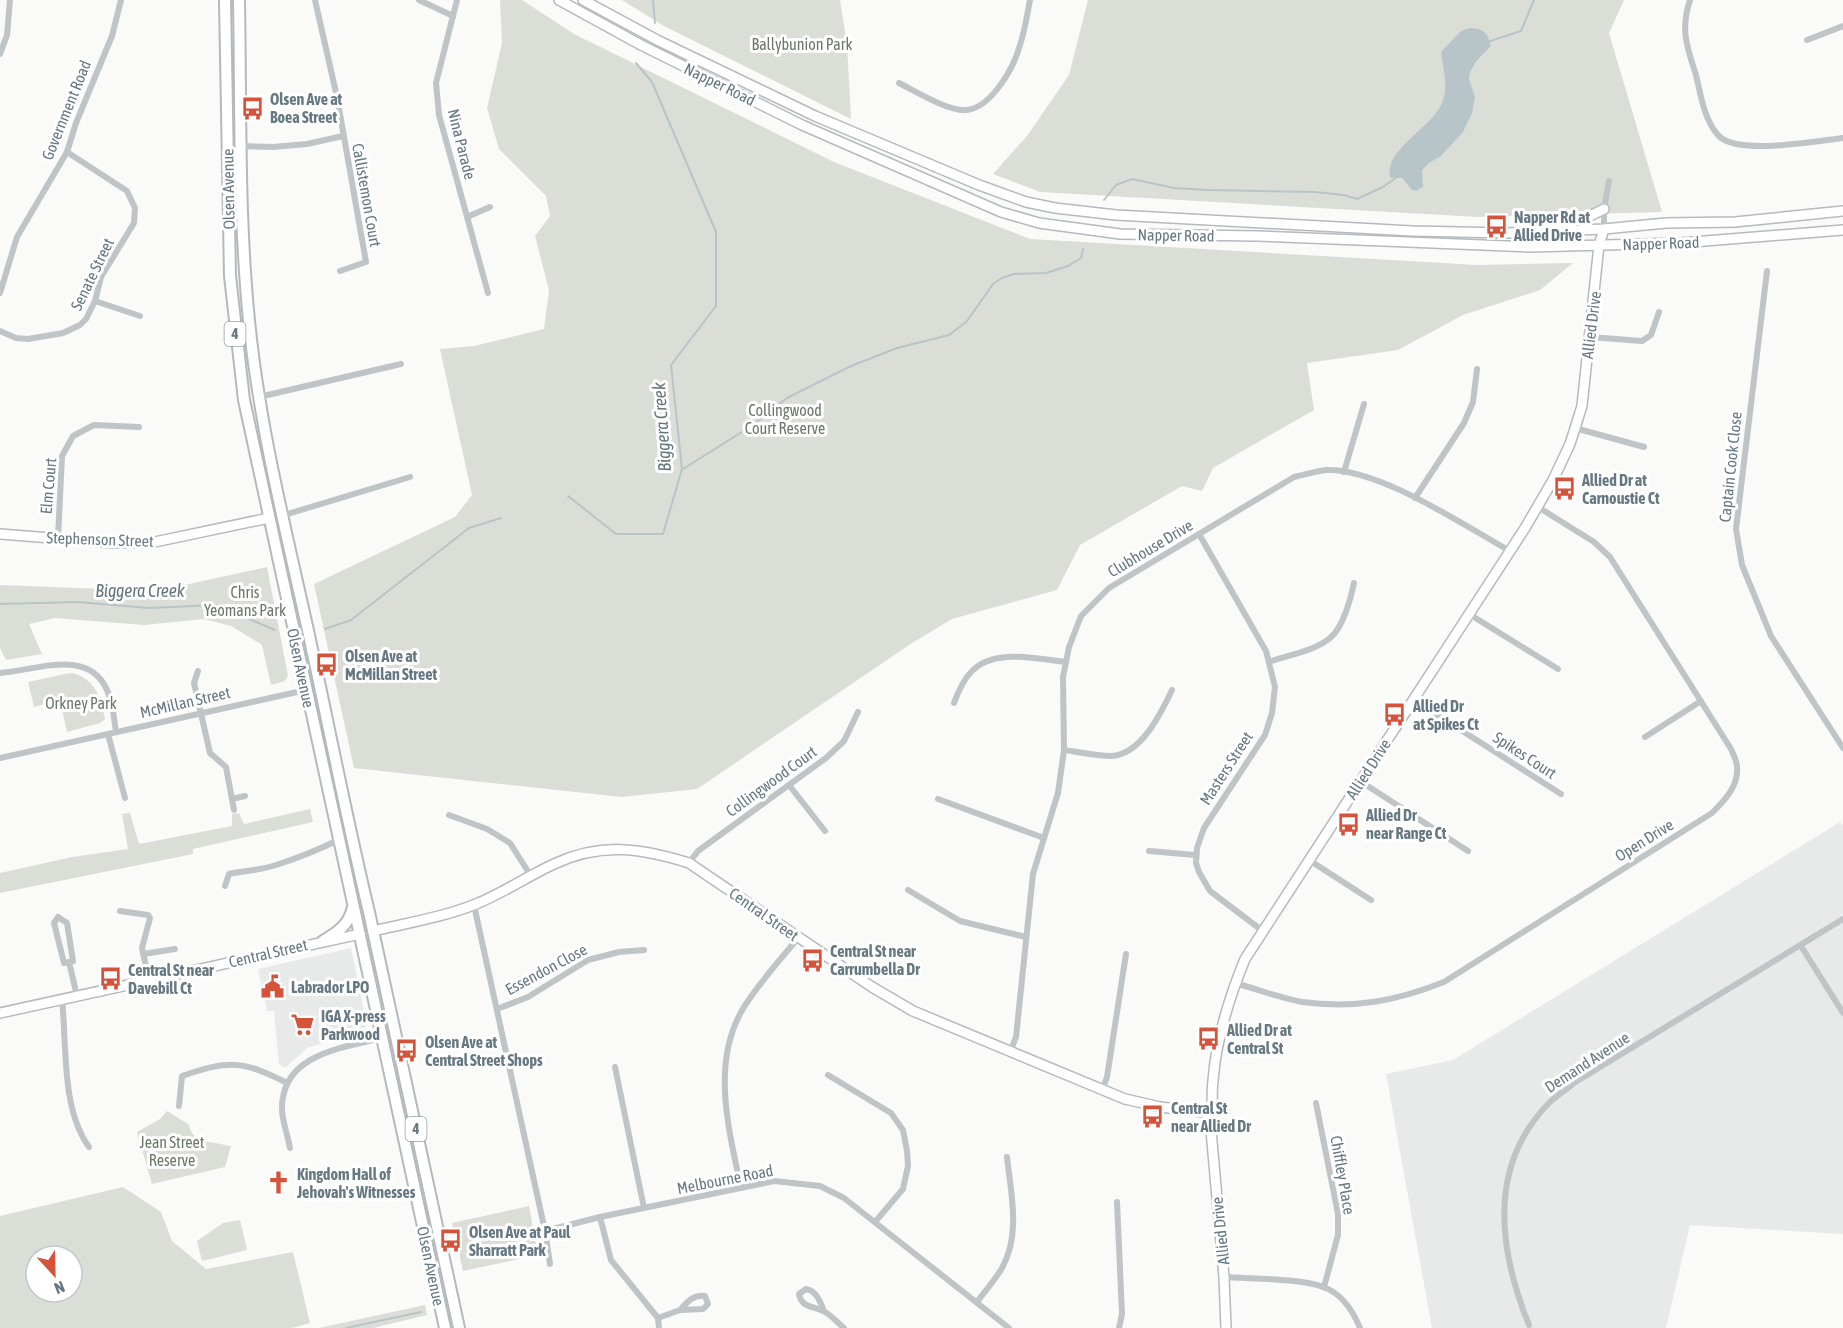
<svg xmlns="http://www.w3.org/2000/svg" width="1843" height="1328" font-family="'Asap Condensed',sans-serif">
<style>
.built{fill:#e8eae9}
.green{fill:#daded7;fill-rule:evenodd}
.water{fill:#b8c5c8}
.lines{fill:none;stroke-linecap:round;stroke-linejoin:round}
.stream{stroke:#b8c5c8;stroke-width:2}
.secondary-casing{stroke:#b4babe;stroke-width:12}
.primary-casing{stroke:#b3b9bc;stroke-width:14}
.street{stroke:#bfc4c7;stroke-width:6}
.secondary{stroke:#fff;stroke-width:9}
.primary{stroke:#fff;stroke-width:10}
.labels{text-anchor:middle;stroke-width:6;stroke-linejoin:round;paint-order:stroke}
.shield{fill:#fff;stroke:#94a0a7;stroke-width:1.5}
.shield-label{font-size:15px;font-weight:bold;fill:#667881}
.park-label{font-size:16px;fill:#6a7966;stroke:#fff}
.street-label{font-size:16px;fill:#667881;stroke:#fff}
.poi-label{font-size:16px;font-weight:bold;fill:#667881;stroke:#fff;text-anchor:start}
.water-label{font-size:18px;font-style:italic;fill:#62767a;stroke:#fff}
</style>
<rect width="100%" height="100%" fill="#fafaf8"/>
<!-- built -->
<g class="built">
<path d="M1840,822l3,4v408l-153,-9 -24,103h-234l-46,-254 67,-14z"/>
<path d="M351,948l16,77 -8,7 -52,16 -22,20 -6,-4 -5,-53h-7l-9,-42z"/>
</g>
<!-- green -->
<g class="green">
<path d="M500,0h22l52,34 260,128 196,77 447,26 96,-2 -33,27 -77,25 -65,35 -91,13 7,47 -101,58 -11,23 -20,-5 -102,59 -23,45 -105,29 -40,24 -215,146 -75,8 -268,-29 -40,-184 141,-67 17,-22 -32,-146 34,-3 70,-17 5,-39 -14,-54 15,-20 -4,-20 -47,-47 -12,-41 15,-65z"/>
<path d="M622,0h218l7,44 4,75 -187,-93z"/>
<path d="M1088,0h536l-15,33 53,179 -184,5 -438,-25 -47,-18 34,-38 42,-61z"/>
<path d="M267,567l21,109 -3,5 -14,4 -9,-40 -31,-19 -27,-7 -60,6 -89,-7 -26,6 13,30 -36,6 -6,-12v-63l157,6z"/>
<path d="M73,673c24,8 27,24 32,46l-5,4 -33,9 -7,-32 -26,7 -6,-25 37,-8z"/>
<path d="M310,809l3,13 -120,27v5l-193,39v-20l72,-16 56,-8 -6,-35 8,-1 9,31 93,-18v-12l7,-1 5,11z"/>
<path d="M167,1111l21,13 4,9 7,7 32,6 -6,21 -73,17 -15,-52 23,-13z"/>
<path d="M123,1187l38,25 11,29 34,28 87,-17 17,71 -18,5h-292v-112zM36,1256h36v36h-36z"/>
<path d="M529,1206l9,49 -75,16 -11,-48z"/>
<path d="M240,1220l7,30 -45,11 -5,-20 26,-18z"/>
<path d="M425,1305l2,10 -54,13h-54z"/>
</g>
<!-- water -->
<path class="water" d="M1469,28c13,0 19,4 22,18l-14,14 -7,12 -1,7 6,18 -3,16 -9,19 -22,24 -12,7 -7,7 1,17 -7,4 -4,-1 -10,-12h-11c-10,-26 42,-51 51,-75 7,-17 1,-34 -1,-51l20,-21z"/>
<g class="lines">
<!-- stream -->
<g class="stream">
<path d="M653,0l2,23"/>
<path d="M1487,42l34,-11 13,-31"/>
<path d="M1104,200l12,-15 16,-6 42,9 34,2 107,2 29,3 13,4 26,-12 14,-10"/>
<path d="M683,469l70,-44 34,-27 64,-32 46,-18 52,-13 18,-14 26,-37 9,-6 12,-4 32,-1 22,-7 13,-8 2,-9"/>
<path d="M568,496l48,38h47l19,-65 -11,-104 45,-59v-74l-64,-150 -16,-19"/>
<path d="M0,604l78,-2 71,6 67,-3 59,25"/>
<path d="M325,629l26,-9 118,-92 32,-10"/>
<path d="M346,1328l75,-16"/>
</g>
<defs>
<g id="secondary">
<path d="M559,0l82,45 161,80 199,87 38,11 81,11 138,2 272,11 150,-4 163,-13"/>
<path d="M583,0l76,41 156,75 164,69 47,17 29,6 61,7 296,16 95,2 97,-4 62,-6 69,-1 108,-11"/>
<path d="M1540,229l26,-9 22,-3 16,-8"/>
<path d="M0,534l114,9h36l119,-25"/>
<path d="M373,931c34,-8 71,-14 103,-27 27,-11 52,-28 78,-40 47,-22 87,-16 135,-1l183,124 41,24 212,88 35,8 52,6"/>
<path d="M0,1013l360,-79"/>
<path d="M1226,1328l-2,-51 -14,-158c4,-12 1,-25 3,-38 3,-42 16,-83 32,-122l280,-431 28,-48 17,-36 12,-38 17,-161 5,-16"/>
</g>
<g id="primary">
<path d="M225,0l5,276 14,124 201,928"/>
<path d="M239,0c2,113 -1,227 12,339 11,97 35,192 56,287 21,95 39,191 62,286l90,416"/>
<path d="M323,941c15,-9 26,-16 30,-34"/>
</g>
</defs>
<!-- secondary casing -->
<use href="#secondary" class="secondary-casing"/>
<!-- primary casing -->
<use href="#primary" class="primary-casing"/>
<!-- street -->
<g class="street">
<path d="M315,0l22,97 29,165 -26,9"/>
<path d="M419,0l34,16"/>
<path d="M457,0l-21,83 3,32 49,178"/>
<path d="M1690,0c-10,30 -3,47 6,75 5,21 8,44 22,60 17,21 99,6 125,3"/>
<path d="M1807,40l36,-14"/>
<path d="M0,54l7,-19 3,-35"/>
<path d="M899,83c16,8 50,29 68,27 25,-3 47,-43 53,-65 5,-15 7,-30 10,-45"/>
<path d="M239,146l34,1 34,-3 36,-8"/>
<path d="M467,217l23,-10"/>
<path d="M1604,229v-20l5,-28"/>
<path d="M1767,271l-31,258 6,36 29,71 72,112"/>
<path d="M0,293l17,-56 50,-85 9,-29 36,-87 9,-36"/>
<path d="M95,301l45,15"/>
<path d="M0,331l16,7 12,1 35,-6 17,-8 6,-6 9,-18 6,-24 33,-54 1,-15 -8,-17 -60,-39"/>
<path d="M1590,337l52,4 9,-6 8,-23"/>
<path d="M259,397l142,-33"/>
<path d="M1575,428l69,19"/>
<path d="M1344,472l20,-68"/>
<path d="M1415,498l49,-75 9,-21 4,-33"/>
<path d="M281,516l129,-39"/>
<path d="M1199,534l67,117 9,36 -3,26 -7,22 -61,93 -7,20 -1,15 3,9 11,19 54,41"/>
<path d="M58,538l4,-82 11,-20 21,-11 45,2"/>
<path d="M1469,614l89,55"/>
<path d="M1269,662c19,-7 46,-11 61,-24 13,-10 21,-40 24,-55"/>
<path d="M198,671l-4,12 16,70 16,14 8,43"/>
<path d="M0,673c34,-2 88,-26 107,17 6,13 7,28 9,42"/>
<path d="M1414,700l147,94"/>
<path d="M954,703c4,-11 9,-23 18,-32 22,-23 65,-12 94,-9"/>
<path d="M108,734l17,64"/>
<path d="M1645,737l56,-36"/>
<path d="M1064,750c15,2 32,6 47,6 30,-1 50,-43 61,-66"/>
<path d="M0,758l306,-68"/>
<path d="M1360,781l108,70"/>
<path d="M789,785l36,46"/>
<path d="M232,799l13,-3"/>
<path d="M938,799l106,39"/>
<path d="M449,815l38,14 23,14 21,33"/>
<path d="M1149,851l46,4"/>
<path d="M1309,860l62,40"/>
<path d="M689,863l9,-12 128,-93 18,-17 14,-29"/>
<path d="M225,886l4,-12c15,-3 32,-4 47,-9 22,-7 42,-15 62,-25"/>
<path d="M908,890l52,31 66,16"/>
<path d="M474,905l71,326 5,33"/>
<path d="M120,911l28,4 2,3 -8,30 7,32"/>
<path d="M1801,946l42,67"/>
<path d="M143,954l32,-5"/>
<path d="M69,962l4,-1 -6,-38 -9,-6 -4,6 10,40 5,-1 8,34"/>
<path d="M1235,983c22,6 45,15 67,19 52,7 94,-1 142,-20l268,-169c12,-12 27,-27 25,-46 0,-6 -4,-13 -6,-18l-121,-192 -16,-15 -56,-35"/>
<path d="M62,999c5,47 -1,109 27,148"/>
<path d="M497,1009l31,-12 60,-37 31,-8 25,-2"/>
<path d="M1010,1052l6,-15 17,-163 25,-81 6,-43 -1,-73 6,-30 12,-31 28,-28 185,-111c10,-2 22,-6 32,-7 53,-2 137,55 184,81"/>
<path d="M615,1067l29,141"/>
<path d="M828,1075l63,38 12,17 4,21 1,15 -5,23 -28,33"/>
<path d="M1102,1091l5,-14 19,-123"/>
<path d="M1316,1103l22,111v21l-14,52"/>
<path d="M179,1106l3,-30c46,-16 61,-16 105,7"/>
<path d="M290,1148c-2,-11 -7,-25 -8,-37 -2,-56 58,-63 100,-73"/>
<path d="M741,1188c-12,-58 -31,-126 3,-181 15,-24 36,-47 54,-69"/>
<path d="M1117,1202l5,112 -3,14"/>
<path d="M600,1217l11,43 47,58 1,10"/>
<path d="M545,1231l55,-14 174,-36 46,5 24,12 165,130"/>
<path d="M1224,1277c26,2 77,1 99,10 18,6 30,24 37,41"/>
<path d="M977,1302c8,-11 18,-22 25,-34 19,-34 9,-74 5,-111"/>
<path d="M824,1311c-4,-9 -7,-20 -18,-22l-7,5c2,14 16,12 26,18 7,4 13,11 19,16"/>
<path d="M658,1318l22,-8 23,-1 5,-5 -3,-8c-11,-2 -18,6 -25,14"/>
<path d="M1529,1325c-30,-74 -42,-159 20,-222 7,-7 17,-13 25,-20l269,-164"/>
</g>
<!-- secondary -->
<use href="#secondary" class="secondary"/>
<!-- primary -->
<use href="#primary" class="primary"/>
</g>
<!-- icons -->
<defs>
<symbol id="bus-bare" viewBox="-9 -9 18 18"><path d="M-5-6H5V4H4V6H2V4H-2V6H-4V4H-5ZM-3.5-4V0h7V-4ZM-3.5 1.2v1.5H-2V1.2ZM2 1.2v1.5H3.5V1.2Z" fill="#d6533b" stroke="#fff" stroke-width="2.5" paint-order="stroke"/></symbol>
<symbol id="civic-bare" viewBox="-9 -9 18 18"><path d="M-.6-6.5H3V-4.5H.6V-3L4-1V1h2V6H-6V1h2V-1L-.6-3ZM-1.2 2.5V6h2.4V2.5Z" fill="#d6533b" stroke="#fff" stroke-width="2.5" paint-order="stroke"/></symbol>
<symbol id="supermarket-bare" viewBox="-9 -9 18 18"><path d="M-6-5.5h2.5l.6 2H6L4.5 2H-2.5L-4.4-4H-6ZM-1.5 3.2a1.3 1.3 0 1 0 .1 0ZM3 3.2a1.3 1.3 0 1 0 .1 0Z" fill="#d6533b" stroke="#fff" stroke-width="2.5" paint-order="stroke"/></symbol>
<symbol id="church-bare" viewBox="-9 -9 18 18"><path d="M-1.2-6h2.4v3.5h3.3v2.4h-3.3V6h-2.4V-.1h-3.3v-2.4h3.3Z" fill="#d6533b" stroke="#fff" stroke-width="2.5" paint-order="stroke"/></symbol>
</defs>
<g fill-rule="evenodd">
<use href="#bus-bare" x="236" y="92" width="33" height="33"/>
<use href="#bus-bare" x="1480" y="210" width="33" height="33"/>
<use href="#bus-bare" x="1548" y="472" width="33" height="33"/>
<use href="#bus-bare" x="310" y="648" width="33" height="33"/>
<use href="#bus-bare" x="1378" y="698" width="33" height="33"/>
<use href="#bus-bare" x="1332" y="808" width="33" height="33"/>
<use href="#bus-bare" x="796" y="944" width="33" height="33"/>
<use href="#bus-bare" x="94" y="962" width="33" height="33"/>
<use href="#civic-bare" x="256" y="970" width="33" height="33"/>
<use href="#supermarket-bare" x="286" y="1008" width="33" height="33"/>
<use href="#bus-bare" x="1192" y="1022" width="33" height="33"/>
<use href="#bus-bare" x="390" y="1034" width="33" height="33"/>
<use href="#bus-bare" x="1136" y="1100" width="33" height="33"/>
<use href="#church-bare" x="262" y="1166" width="33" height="33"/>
<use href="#bus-bare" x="434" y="1224" width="33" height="33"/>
</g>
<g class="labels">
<!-- shield labels -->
<g class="shield">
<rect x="224.5" y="322" width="21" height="24" rx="4.5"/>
<rect x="405.5" y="1117" width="21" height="24" rx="4.5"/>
</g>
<g class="shield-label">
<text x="235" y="339">4</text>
<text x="416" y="1134">4</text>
</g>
<!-- park labels -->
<g class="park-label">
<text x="802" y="50">Ballybunion Park</text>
<text x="785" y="416">Collingwood<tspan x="785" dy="18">Court Reserve</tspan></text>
<text x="245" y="598">Chris<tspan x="245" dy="18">Yeomans Park</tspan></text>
<text x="81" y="709">Orkney Park</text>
<text x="172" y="1148">Jean Street<tspan x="172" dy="18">Reserve</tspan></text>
</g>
<!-- street labels -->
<g class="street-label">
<text transform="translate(720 84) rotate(26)" y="6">Napper Road</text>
<text transform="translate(66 110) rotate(-68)" y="6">Government Road</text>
<text transform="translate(462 144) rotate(76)" y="6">Nina Parade</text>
<text transform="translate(228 189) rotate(-91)" y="6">Olsen Avenue</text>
<text transform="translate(367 195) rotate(80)" y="6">Callistemon Court</text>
<text transform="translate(1176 235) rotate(1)" y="6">Napper Road</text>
<text transform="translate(1661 243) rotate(-2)" y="6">Napper Road</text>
<text transform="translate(92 274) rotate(-64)" y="6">Senate Street</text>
<text transform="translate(1591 325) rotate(-83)" y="6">Allied Drive</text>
<text transform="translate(1730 467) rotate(-84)" y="6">Captain Cook Close</text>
<text transform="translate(48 486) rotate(-85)" y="6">Elm Court</text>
<text transform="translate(100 539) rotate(2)" y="6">Stephenson Street</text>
<text transform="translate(1150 548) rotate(-31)" y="6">Clubhouse Drive</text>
<text transform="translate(301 668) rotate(78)" y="6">Olsen Avenue</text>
<text transform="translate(185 702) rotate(-13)" y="6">McMillan Street</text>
<text transform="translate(1525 755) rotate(33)" y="6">Spikes Court</text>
<text transform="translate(1226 768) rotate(-57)" y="6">Masters Street</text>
<text transform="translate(1368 769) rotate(-57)" y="6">Allied Drive</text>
<text transform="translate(771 781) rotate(-36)" y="6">Collingwood Court</text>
<text transform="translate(1644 840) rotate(-32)" y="6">Open Drive</text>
<text transform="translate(764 914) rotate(35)" y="6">Central Street</text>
<text transform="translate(268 953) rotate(-13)" y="6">Central Street</text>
<text transform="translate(546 969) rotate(-28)" y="6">Essendon Close</text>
<text transform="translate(1587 1062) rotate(-33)" y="6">Demand Avenue</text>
<text transform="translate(1343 1175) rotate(80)" y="6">Chiffley Place</text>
<text transform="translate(725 1179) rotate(-11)" y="6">Melbourne Road</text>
<text transform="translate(1220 1231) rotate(-96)" y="6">Allied Drive</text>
<text transform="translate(431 1266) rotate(78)" y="6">Olsen Avenue</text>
</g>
<!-- poi labels -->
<g class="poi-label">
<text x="270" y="105">Olsen Ave at<tspan x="270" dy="18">Boea Street</tspan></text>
<text x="1514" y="223">Napper Rd at<tspan x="1514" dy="18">Allied Drive</tspan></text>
<text x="1582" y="486">Allied Dr at<tspan x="1582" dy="18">Carnoustie Ct</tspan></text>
<text x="345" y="662">Olsen Ave at<tspan x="345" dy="18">McMillan Street</tspan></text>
<text x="1413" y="712">Allied Dr<tspan x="1413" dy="18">at Spikes Ct</tspan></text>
<text x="1366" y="821">Allied Dr<tspan x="1366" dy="18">near Range Ct</tspan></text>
<text x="830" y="957">Central St near<tspan x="830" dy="18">Carrumbella Dr</tspan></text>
<text x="128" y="976">Central St near<tspan x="128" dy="18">Davebill Ct</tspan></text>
<text x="291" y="993">Labrador LPO</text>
<text x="321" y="1022">IGA X-press<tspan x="321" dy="18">Parkwood</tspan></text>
<text x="1227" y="1036">Allied Dr at<tspan x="1227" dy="18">Central St</tspan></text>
<text x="425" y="1048">Olsen Ave at<tspan x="425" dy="18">Central Street Shops</tspan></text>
<text x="1171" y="1114">Central St<tspan x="1171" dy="18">near Allied Dr</tspan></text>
<text x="297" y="1180">Kingdom Hall of<tspan x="297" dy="18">Jehovah's Witnesses</tspan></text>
<text x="469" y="1238">Olsen Ave at Paul<tspan x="469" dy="18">Sharratt Park</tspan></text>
</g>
<!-- water labels -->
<g class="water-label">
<text transform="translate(662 427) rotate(-94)" y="6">Biggera Creek</text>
<text x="140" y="597">Biggera Creek</text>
</g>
</g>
<!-- north arrow -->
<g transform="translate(54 1274) rotate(158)"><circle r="28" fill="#ffffff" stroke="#c2c9cd" stroke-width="1.5"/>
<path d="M0-4.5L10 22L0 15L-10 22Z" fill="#d6533b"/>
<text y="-9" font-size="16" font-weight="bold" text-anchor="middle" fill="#667881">N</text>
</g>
</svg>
